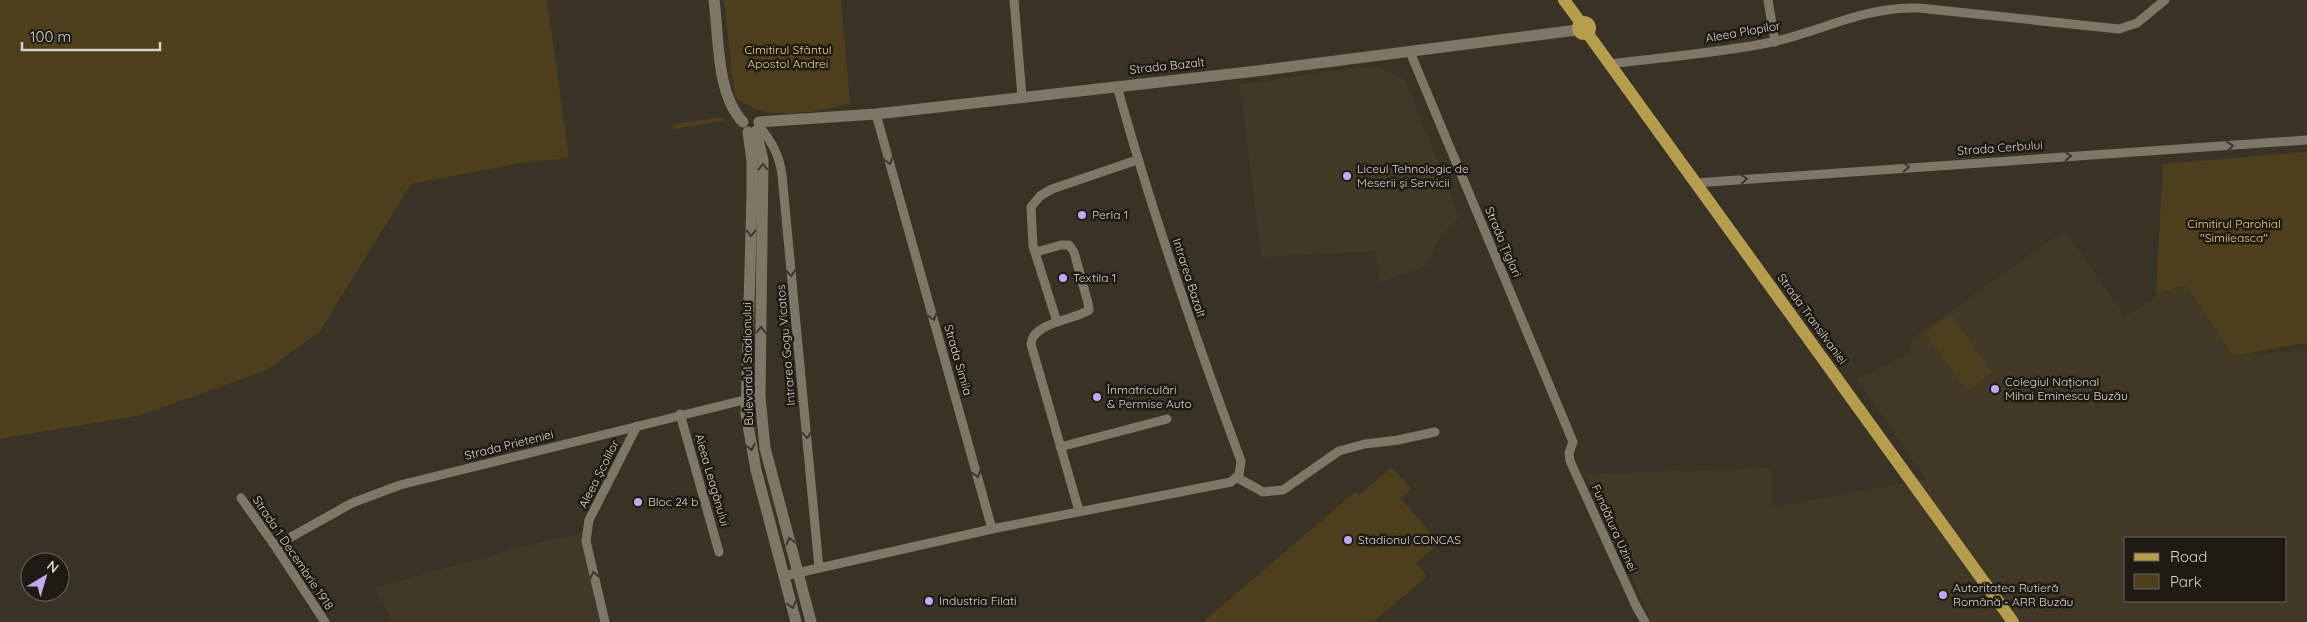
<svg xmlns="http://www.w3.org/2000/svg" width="2307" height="622" font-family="Quicksand,sans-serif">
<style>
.built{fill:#413925;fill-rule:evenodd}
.green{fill:#4d3f1b}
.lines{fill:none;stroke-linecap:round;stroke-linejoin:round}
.street{stroke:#7d7767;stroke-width:9}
.secondary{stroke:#7d7767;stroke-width:11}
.primary{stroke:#b69c4d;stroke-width:12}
.oneway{stroke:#3a372e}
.poi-dot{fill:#c1a8f3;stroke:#1e1b15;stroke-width:2}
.labels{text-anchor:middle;stroke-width:5;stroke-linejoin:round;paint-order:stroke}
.street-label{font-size:12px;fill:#d6d3ca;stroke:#1e1b15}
.park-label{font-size:12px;fill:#efd07e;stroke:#1e1b15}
.poi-label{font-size:12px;fill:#d6d3ca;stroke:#1e1b15;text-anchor:start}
</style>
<rect width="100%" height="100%" fill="#393326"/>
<!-- built -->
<g class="built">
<path d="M1378,67l27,13 54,136 -20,22 -13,29 -46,15 -5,-31 -114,6 -21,-172 114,-17z"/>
<path d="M2065,230l60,87 28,-17 3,-6 30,-9 47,71 74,-6v272h-655l-66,-148 186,-6v39l154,-28 -69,-100 47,-23 5,-4 2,-13zM2126,538h160v63h-160z"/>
<path d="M580,534l21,88h-208l-19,-34 167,-46z"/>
</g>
<!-- green -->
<g class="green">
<path d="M0,0h547l22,158 -49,5 -109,21 -91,147 -53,39 -129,46 -138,23z"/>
<path d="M724,0h117l9,104c-39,8 -81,20 -115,-7z"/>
<path d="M723,117l1,4 -50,8 -2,-3 1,-2z"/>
<path d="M2307,152v191l-74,13 -47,-71 -30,9 7,-130z"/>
<path d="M1951,315l41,57 -25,19 -42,-58z"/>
<path d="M1392,467l19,22 -10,9 38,45 -23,20 11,13 -54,46h-170l152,-130 4,3z"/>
</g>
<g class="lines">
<!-- street -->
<g class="street">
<path d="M1014,0l8,97"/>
<path d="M1768,0l7,42"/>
<path d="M1410,52l163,390 -4,11 1,8 66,145 9,16"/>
<path d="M1610,64c54,-7 109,-11 162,-22 50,-11 94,-36 147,-34l200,21 18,-6 28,-23"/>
<path d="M876,114l116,415"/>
<path d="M759,126c13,16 20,28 23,49l37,393"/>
<path d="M1695,183l612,-43"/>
<path d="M1036,252l25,-7h8l5,7 14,51 1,7c-14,10 -56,12 -58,34l48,167"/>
<path d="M1057,322l-24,-76 -2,-39 9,-11 12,-7 85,-29"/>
<path d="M680,414l39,138"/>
<path d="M1060,447l107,-28"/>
<path d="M1236,477l27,15 20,-2 56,-39 26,-7 33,-4 37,-8"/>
<path d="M241,498l34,48 50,76"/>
<path d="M275,546l77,-43 48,-18 360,-89"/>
<path d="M784,576l208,-47 239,-47 8,-7 2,-14c-46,-124 -89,-248 -124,-375"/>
<path d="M605,622l-19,-81 3,-21 48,-94"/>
</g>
<!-- secondary -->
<g class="secondary">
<path d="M714,0c5,37 2,94 29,122"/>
<path d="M759,122l117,-8 372,-42 329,-42"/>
<path d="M756,131l7,29 -3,236 5,52 46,174"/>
<path d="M748,132l4,29v34l-6,219 10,56 40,152"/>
</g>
<!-- primary -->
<g class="primary">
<path d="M1564,0l17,23"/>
<circle cx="1584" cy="28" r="6"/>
<path d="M1588,34l425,588"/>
</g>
</g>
<!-- one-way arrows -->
<defs><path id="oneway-chevron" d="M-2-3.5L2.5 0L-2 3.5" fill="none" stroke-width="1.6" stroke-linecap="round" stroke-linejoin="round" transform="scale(1.25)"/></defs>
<g class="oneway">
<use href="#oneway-chevron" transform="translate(2230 146) rotate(-4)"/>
<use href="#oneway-chevron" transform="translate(2068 156) rotate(-3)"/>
<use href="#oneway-chevron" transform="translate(889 161) rotate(74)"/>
<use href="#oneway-chevron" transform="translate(763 167) rotate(-90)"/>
<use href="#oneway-chevron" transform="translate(1906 167) rotate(-4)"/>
<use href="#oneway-chevron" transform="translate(1744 179) rotate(-4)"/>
<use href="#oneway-chevron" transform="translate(751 233) rotate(92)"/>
<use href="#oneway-chevron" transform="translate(791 273) rotate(85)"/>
<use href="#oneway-chevron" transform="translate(933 317) rotate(74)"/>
<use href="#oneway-chevron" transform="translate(761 330) rotate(-89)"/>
<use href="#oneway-chevron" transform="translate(807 435) rotate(85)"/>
<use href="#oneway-chevron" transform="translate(751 447) rotate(78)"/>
<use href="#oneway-chevron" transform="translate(977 474) rotate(74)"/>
<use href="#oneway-chevron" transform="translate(790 541) rotate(-105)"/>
<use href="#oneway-chevron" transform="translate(594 575) rotate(-103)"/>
<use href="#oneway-chevron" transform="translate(792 605) rotate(75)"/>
</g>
<!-- markers -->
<g class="poi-dot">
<circle cx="1347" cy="176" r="5"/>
<circle cx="1082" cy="215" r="5"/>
<circle cx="1063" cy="278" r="5"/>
<circle cx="1995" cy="389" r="5"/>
<circle cx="1097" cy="397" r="5"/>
<circle cx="638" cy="502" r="5"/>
<circle cx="1348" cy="540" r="5"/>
<circle cx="1943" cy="595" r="5"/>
<circle cx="929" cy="601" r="5"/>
</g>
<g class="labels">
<!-- street labels -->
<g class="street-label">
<text transform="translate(1743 32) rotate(-10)" y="4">Aleea Plopilor</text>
<text transform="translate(1167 66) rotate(-6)" y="4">Strada Bazalt</text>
<text transform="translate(2000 148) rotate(-4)" y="4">Strada Cerbului</text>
<text transform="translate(1503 242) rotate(67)" y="4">Strada Țiglari</text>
<text transform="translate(1189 278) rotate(72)" y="4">Intrarea Bazalt</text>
<text transform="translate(1812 319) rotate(54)" y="4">Strada Transilvaniei</text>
<text transform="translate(786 345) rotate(-95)" y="4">Intrarea Gogu Vicatos</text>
<text transform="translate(958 360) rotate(74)" y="4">Strada Simila</text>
<text transform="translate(748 364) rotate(-91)" y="4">Bulevardul Stadionului</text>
<text transform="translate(509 445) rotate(-14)" y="4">Strada Prieteniei</text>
<text transform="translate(599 474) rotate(-63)" y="4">Aleea Școlilor</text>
<text transform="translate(712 480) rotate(74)" y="4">Aleea Leagănului</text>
<text transform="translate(1614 528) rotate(66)" y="4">Fundătura Uzinei</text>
<text transform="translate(293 553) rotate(56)" y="4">Strada 1 Decembrie 1918</text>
</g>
<!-- park labels -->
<g class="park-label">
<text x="788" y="54">Cimitirul Sfântul<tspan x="788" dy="14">Apostol Andrei</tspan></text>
<text x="2234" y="228">Cimitirul Parohial<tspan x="2234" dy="14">"Simileasca"</tspan></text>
</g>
<!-- poi labels -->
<g class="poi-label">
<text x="1357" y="173">Liceul Tehnologic de<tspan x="1357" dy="14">Meserii și Servicii</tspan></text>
<text x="1092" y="219">Perla 1</text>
<text x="1073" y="282">Textila 1</text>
<text x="2005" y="386">Colegiul Național<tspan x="2005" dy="14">Mihai Eminescu Buzău</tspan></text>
<text x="1107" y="394">Înmatriculări<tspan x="1107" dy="14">&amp; Permise Auto</tspan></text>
<text x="648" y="506">Bloc 24 b</text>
<text x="1358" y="544">Stadionul CONCAS</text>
<text x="1953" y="592">Autoritatea Rutieră<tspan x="1953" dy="14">Română - ARR Buzău</tspan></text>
<text x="939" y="605">Industria Filati</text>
</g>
</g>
<!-- legend -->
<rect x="2124" y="537" width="162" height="65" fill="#1e1b15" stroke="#68655d"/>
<rect x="2134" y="553" width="25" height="8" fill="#b69c4d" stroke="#68655d"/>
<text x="2170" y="562" font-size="15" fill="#d6d3ca">Road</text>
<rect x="2134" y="574" width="25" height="15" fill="#4d3f1b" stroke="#68655d"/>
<text x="2170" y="587" font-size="15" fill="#d6d3ca">Park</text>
<!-- north arrow -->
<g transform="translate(45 577) rotate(38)"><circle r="24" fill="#1e1b15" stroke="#68655d"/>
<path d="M0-4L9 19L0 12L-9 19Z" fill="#c1a8f3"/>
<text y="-8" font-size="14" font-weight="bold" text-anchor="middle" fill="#d6d3ca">N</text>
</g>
<!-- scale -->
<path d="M22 42v8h138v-8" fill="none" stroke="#d6d3ca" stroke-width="2.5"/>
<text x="30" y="42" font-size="15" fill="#d6d3ca" stroke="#1e1b15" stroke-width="4" paint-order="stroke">100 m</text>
</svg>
